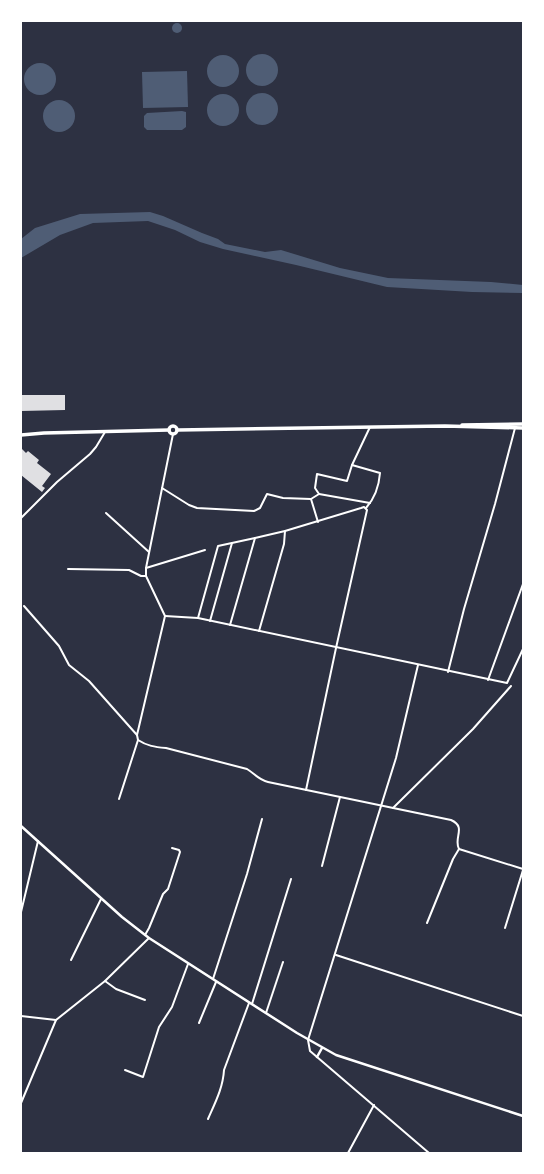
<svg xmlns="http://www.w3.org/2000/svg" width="544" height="1174" font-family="Ubuntu,sans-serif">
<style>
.water{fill:#4f5d75}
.building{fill:#e0e0e3}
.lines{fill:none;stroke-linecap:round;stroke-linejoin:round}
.minor{stroke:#fff;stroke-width:2}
.tertiary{stroke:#fff;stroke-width:2.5}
.primary{stroke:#fff;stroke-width:3.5}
</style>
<rect width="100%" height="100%" fill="#2d3142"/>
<!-- water -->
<g class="water">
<circle cx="177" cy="28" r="5"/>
<circle cx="262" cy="70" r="16"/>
<circle cx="223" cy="71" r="16"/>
<circle cx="40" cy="79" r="16"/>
<path d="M187,71l1,36 -45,1 -1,-36z"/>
<circle cx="262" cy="109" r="16"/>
<circle cx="223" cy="110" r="16"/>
<circle cx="59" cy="116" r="16"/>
<path d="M182,111l4,1v15l-4,3h-35l-3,-3v-11l3,-3z"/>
<path d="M150,212l13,4 39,17 16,6 7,5 40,8 16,-2 59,18 48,10 103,4 32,3v8l-51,-1 -85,-5 -91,-22 -73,-16 -23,-7 -25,-12 -27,-9 -55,2 -33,12 -39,23v-19l14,-11 45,-14z"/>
</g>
<!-- building -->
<g class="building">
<path d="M21,395h44v15l-44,1z"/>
<path d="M22,449l4,4 2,-2 11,9 -2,3 14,11 -9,12 3,2 -3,4 -21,-17z"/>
</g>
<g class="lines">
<!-- minor -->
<g class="minor">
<path d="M352,465l28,8c-1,13 -5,25 -14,35"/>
<path d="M162,488l27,17 8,3 57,3 6,-3 7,-14 16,4 28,1 7,23"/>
<path d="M319,494l51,9"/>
<path d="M311,499l8,-5 -4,-6 2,-14 30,7 5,-16 18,-38"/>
<path d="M106,513l43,39"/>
<path d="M21,518l36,-36 33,-28 6,-7 9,-15"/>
<path d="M146,568l59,-18"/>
<path d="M68,569l61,1 12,6h5"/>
<path d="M24,606l35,40 10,19 20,16 48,54 28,-119 -19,-40v-8l27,-134"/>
<path d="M165,616l33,2 309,65 16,-34"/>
<path d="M198,618l20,-72 37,-8"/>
<path d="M210,621l22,-78"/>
<path d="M230,625l25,-87 30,-7 76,-23 3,-1 3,3 -31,138 -30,142"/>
<path d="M259,631l25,-87 1,-13"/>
<path d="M418,665l-22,93 -88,282 2,11 119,102"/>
<path d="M448,672l16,-63 31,-105 20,-76"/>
<path d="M488,680l35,-96"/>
<path d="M138,740c9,6 17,7 28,8l81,21c8,5 12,11 21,13l183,38c16,7 2,18 8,29"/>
<path d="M119,799l19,-59 -1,-5"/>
<path d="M393,808l80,-79 38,-43"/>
<path d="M322,866l18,-69"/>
<path d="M21,912l17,-71"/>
<path d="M427,923l26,-64 6,-10 64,20"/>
<path d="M505,928l18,-58"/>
<path d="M145,935l4,-7 14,-34 5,-5 12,-37 -1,-2 -7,-2"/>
<path d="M336,955l187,61"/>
<path d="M71,960l30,-61"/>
<path d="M213,979l34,-105 15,-55"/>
<path d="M105,981l11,8 29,11"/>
<path d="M252,1004l39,-125"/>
<path d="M266,1013l17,-51"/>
<path d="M21,1016l35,4"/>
<path d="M199,1023l17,-41"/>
<path d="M125,1070l18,7 16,-50 13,-20 16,-43"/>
<path d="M21,1103l35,-83 49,-39 44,-43"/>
<path d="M208,1119c7,-16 15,-31 16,-49l25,-67"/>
<path d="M348,1153l26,-48"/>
</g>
<!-- tertiary -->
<g class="tertiary">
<path d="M21,826l101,91 27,21 148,95 39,22 187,61"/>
<path d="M317,1057l5,-9"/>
</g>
<!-- primary -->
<g class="primary">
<path d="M462,425l61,-1"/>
<circle cx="173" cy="430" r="4"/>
<path d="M178,430l267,-4 78,2"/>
<path d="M21,435l23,-2 125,-3"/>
</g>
</g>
<!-- border -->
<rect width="544" height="1174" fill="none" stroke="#ffffff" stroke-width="44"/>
</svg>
